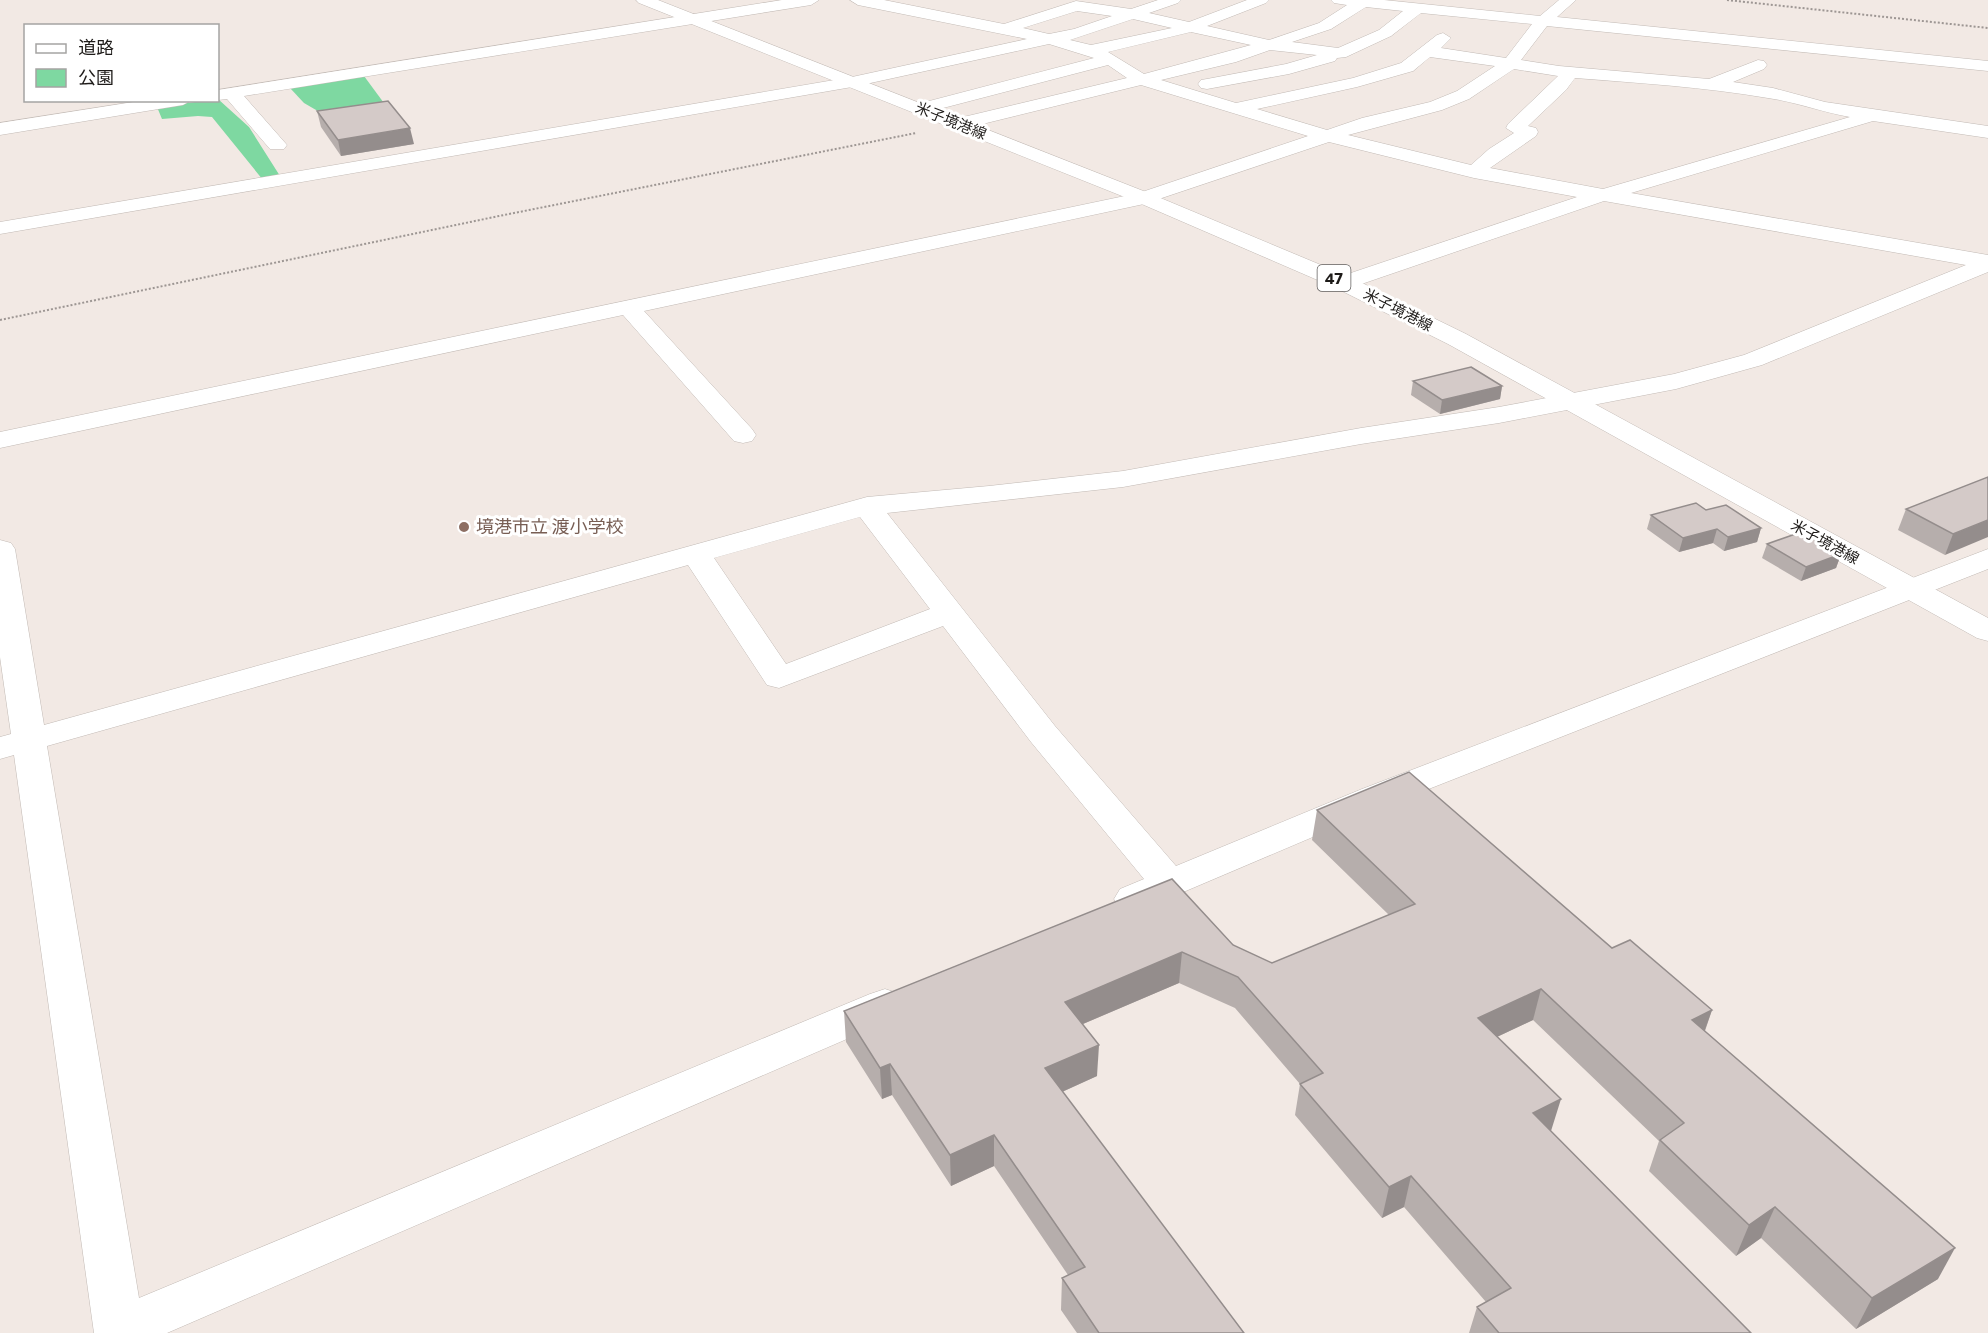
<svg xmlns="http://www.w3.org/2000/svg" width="1988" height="1333" font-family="Commissioner,'Noto Sans JP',sans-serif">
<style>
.green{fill:#7ed8a1}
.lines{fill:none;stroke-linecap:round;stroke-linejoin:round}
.minor-casing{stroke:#c2bab5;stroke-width:1}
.major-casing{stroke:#c2bab5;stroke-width:1}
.path{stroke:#9d9693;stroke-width:2;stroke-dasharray:2 2;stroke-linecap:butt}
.minor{fill:#fff;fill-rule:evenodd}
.major{fill:#fff;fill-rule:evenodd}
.wall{fill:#b6aeac}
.shaded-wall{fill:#948d8c}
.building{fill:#d4cac8;stroke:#948d8c;stroke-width:1.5}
.education-dot{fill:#8d6e63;stroke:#fff;stroke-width:2}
.labels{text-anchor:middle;stroke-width:6;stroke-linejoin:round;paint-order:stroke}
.far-street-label{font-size:15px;fill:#1e1b19;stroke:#fff}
.shield{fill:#fff;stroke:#625f5e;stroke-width:1.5}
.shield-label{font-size:16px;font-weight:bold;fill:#1e1b19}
.education-label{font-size:18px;fill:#785e54;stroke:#fff;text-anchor:start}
</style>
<rect width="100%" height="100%" fill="#f2e9e4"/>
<!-- green -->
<g class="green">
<path d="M364,76l28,38 -57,7 -31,-18 -14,-15z"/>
<path d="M218,99l31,28 31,49 -17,4 -51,-63 -14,-1 -36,3 -5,-12z"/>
</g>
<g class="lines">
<defs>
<g id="minor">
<path d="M782,0h37l-8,5 -567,91 43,49 -3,4h-14l-43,-50 -9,1v-10z"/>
<path d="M850,0h34l120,24 72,-23 55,8 27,-9h23l-3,3 -29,10 40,9 58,-22h22l-3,3 -59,23 62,14 50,-17 28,-18 -13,-2 -3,-3h53l156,16 19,-16h17l-19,17 431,44v10l-441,-45 -26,34 38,6 150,13 49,-19 6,1 3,4 -3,4 -31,13 40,6 52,14 163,24v12l-115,-17 -242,72 357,62v17l-226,93 -86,24 -177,34 -138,21 -238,43 -236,26 168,213 121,140 186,-77 626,-240v20l-600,236 -254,108 -14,-4 -6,-10 6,-10 24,-10 -113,-137 -88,-116 -164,62 -12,-3 -79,-120 -641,181 92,552 731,-304 15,-5 15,5 6,11 -6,11 -733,317h-73l-80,-578 -14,4v-22l11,-3 -11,-77v-117l11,3 4,6 29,176 823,-228 122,-11 134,-15 238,-43 138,-21 175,-33 70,-19 222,-90 -362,-64 -260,89 -8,-2 -3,-5 3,-5 241,-81 -103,-19 -145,-36 -185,62 -500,107 108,118 4,6 -4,6 -9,2 -9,-2 -111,-126 -623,133v-16l1139,-239 169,-57 -167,-51 -183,45 -7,-2 -2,-4 2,-4 176,-42 -19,-13 -188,49 -6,-1 -3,-4 3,-4 180,-47 -45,-14 -197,43 -852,147v-12l852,-145 175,-38 -169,-34zM1366,7l37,4 -24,19 -41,18 -46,-6 39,-13zM1077,11l35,5 -38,13 -25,5 -26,-6zM1421,13l111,11 -26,34 -65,-10 10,-10 -8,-5 -6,2 -36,28 -48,15 -117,25 -75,-23 75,-18 34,-12 47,5 -31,9 -79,15 -6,1 -3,4 3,4 6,1 82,-15 46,-13 2,-3 9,-1 45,-21zM1133,19l39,9 -81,17 -21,-5zM1191,32l60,13 -107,29 -36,-22zM1430,57l65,9 -38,25 -27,11 -68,16 -35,12 -70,-21 100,-22 56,-16zM1514,69l44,7 -50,48 -2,4 8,5 -25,16 -18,16 -123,-30 94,-25 27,-11zM1575,78c64,5 129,9 193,20 28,4 54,14 82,19l-247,72 -113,-21 46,-32 2,-4 -2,-4 -8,-2 38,-36zM860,517l70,92 -144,55 -72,-106z"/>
<path d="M146,100h46l-9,5 -183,30v-12z"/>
</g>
<path id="major" d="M636,0h22l493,194 201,84 114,56 522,284v23l-11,-3 -529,-294 -112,-56 -199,-86 -498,-199z"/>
</defs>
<!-- minor casing -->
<use href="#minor" class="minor-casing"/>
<!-- major casing -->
<use href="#major" class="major-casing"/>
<!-- path -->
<g class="path">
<path d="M1727,0l261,28"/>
<path d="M0,320l499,-104 417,-83"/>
</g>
<!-- minor -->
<use href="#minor" class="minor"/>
<!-- major -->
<use href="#major" class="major"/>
</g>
<!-- wall -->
<g class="wall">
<path d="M317,111l97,33 -73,12 -20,-29z"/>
<path d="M1413,381l89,5 -2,13 -60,15 -29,-19z"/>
<path d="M1988,477l-43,78 -47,-25 8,-21z"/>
<path d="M1706,510l55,18 -4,14 -33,9 -11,-8 -34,9 -32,-23 4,-14z"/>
<path d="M1767,544l74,10 -5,14 -35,13 -39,-23z"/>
<path d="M1317,810l295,138 100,62 -7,21 233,248 -82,50 -95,-91 -25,18 -87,-85 10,-30 -126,-121 -36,17 54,94 200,202h-282l8,-26 9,-5 -82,-95 -22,11 -87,-103 5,-31 -65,-76 -56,-25 -96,41 14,52 -35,16 182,241h-167l-16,-23 1,-32 6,-3 -74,-109 -43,20 -59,-91 -10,4 -36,-57 -2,-31 328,-132 61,66 39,18 117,-48 -77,-75z"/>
</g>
<!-- shaded-wall -->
<g class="shaded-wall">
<path d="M410,128l4,16 -73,12 -3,-16z"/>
<path d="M1502,386l-2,13 -60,15 2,-14z"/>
<path d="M1988,520v17l-43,18 8,-21z"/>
<path d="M1761,528l-4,14 -33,9 4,-14z"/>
<path d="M1717,529l-4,14 -34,9 4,-14z"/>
<path d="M1841,554l-5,14 -35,13 5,-14z"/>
<path d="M1182,952l-3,31 -115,49 1,-30z"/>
<path d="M1541,989l-8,31 -62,29 7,-31z"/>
<path d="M1712,1010l-11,31 -9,-21z"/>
<path d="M1099,1045l-2,31 -53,24 1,-32z"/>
<path d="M890,1064l2,31 -10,4 -2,-31z"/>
<path d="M1561,1099l-10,32 -27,13 9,-31z"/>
<path d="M994,1135v31l-43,20 -1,-31z"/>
<path d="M1411,1176l-7,31 -22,11 7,-31z"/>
<path d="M1775,1207l-14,31 -25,18 13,-31z"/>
<path d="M1955,1248l-17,31 -82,50 16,-31z"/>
</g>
<!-- building -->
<g class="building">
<path d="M388,101l22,27 -72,12 -21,-29z"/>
<path d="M1471,367l31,19 -60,14 -29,-19z"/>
<path d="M1988,477v43l-35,14 -47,-25z"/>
<path d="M1696,503l10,7 20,-5 35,23 -33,9 -11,-8 -34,9 -32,-23z"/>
<path d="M1801,532l40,22 -35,13 -39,-23z"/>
<path d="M1409,772l203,176 18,-8 82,70 -20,10 263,228 -83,50 -97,-91 -26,18 -89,-85 24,-17 -143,-134 -63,29 83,81 -28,14 218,220h-252l-22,-26 34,-19 -100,-112 -22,11 -89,-103 23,-11 -85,-96 -56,-25 -117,50 34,43 -54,23 199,265h-145l-37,-55 23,-11 -91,-132 -44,20 -60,-91 -10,4 -36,-57 328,-132 61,66 39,18 143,-59 -98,-94z"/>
</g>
<!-- markers -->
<circle class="education-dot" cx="464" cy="527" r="6"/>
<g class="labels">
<!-- far-street labels -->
<g class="far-street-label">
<text transform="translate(951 121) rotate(22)" y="5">米子境港線</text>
<text transform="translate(1398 310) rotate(27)" y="5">米子境港線</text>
<text transform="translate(1825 542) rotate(29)" y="5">米子境港線</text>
</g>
<!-- shield labels -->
<rect class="shield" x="1317.5" y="265" width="33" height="26" rx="4.5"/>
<g class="shield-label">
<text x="1334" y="284">47</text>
</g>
<!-- education labels -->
<g class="education-label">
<text x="476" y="533">境港市立 渡小学校</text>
</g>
</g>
<!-- legend -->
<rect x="24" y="24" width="195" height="78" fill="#ffffff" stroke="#a5a4a3" stroke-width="1.5"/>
<rect x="36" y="44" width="30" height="9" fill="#ffffff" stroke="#a5a4a3" stroke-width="1.5"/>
<text x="78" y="54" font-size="18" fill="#1e1b19">道路</text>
<rect x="36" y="69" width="30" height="18" fill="#7ed8a1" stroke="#a5a4a3" stroke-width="1.5"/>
<text x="78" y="84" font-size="18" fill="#1e1b19">公園</text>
</svg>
